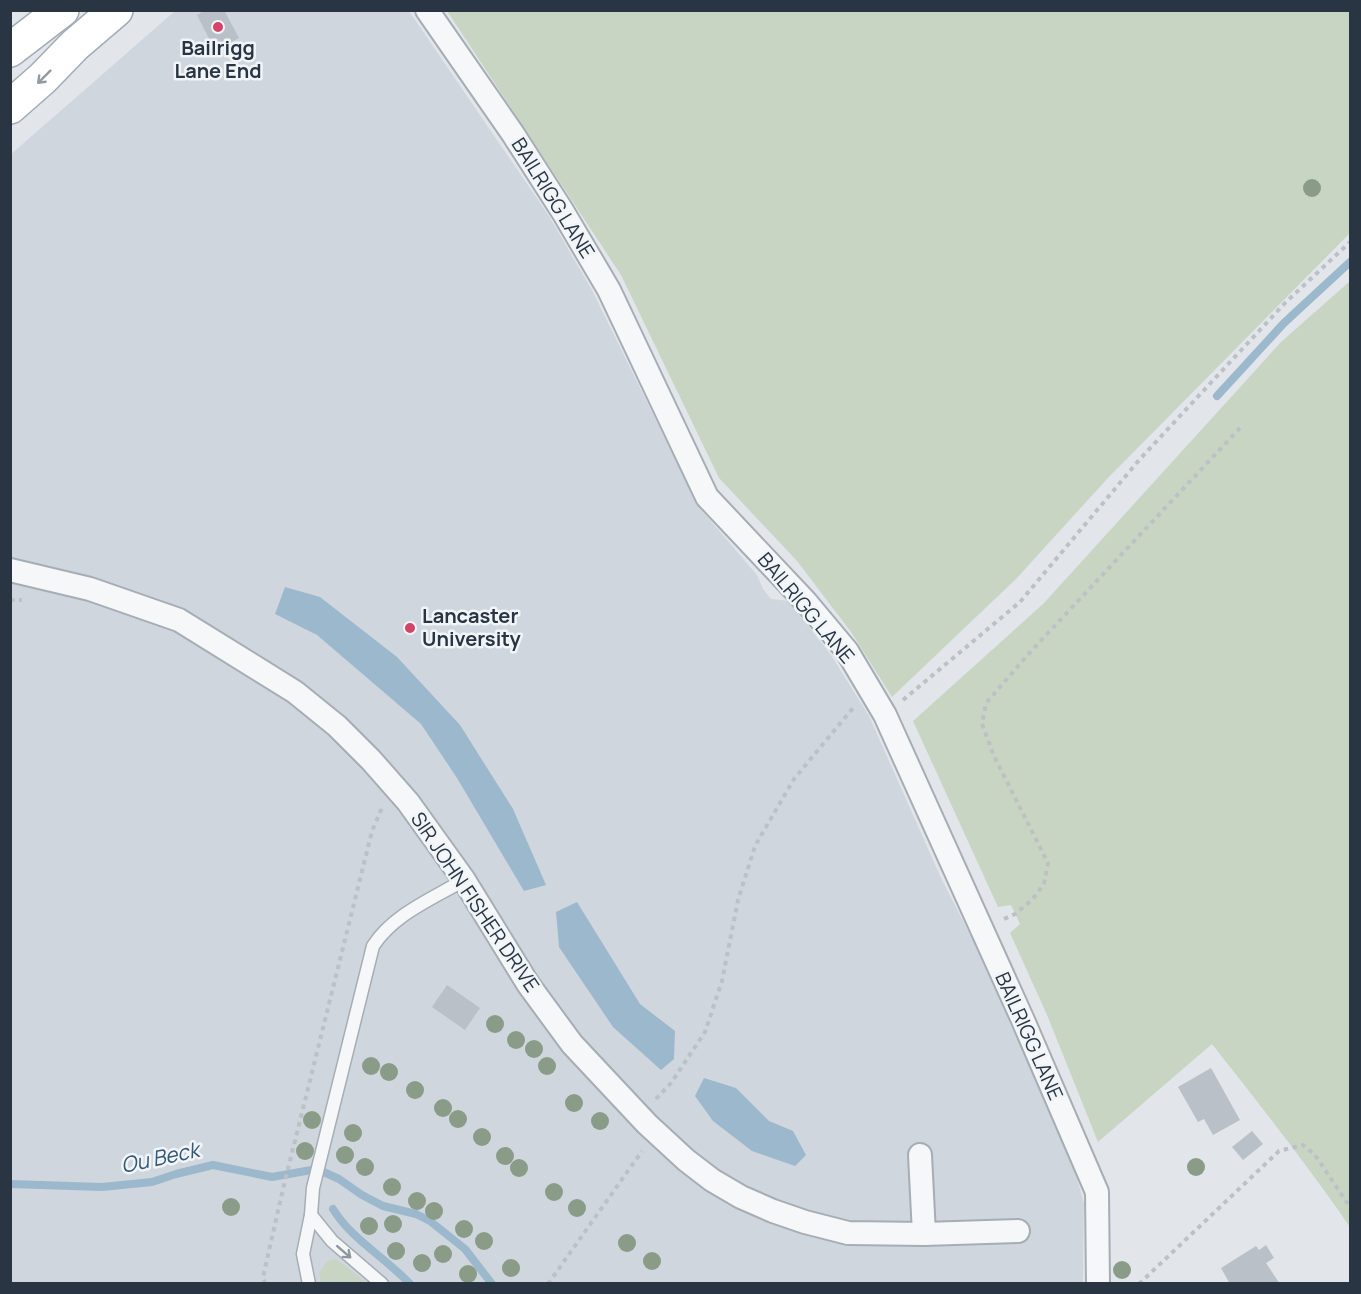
<svg xmlns="http://www.w3.org/2000/svg" width="1361" height="1294" font-family="Manrope,sans-serif">
<style>
.built{fill:#d0d6dd}
.green{fill:#c9d5c3}
.water{fill:#9cb8cc}
.lines{fill:none;stroke-linecap:round;stroke-linejoin:round}
.stream{stroke:#9cb8cc;stroke-width:8}
.building{fill:#b9c0c8}
.lane-casing{stroke:#a7adb5;stroke-width:15}
.street-casing{stroke:#a7adb5;stroke-width:26}
.primary-casing{stroke:#a1acb7;stroke-width:36}
.path{stroke:#bcc1c6;stroke-width:4;stroke-dasharray:4.5 4.5;stroke-linecap:butt}
.lane{stroke:#f5f7f9;stroke-width:12}
.street{stroke:#f5f7f9;stroke-width:22}
.primary{stroke:#fff;stroke-width:33}
.tree{fill:#8a9c87}
.oneway{stroke:#949aa1}
.oneway2{stroke:#8f969e}
.poi-dot{fill:#d34467;stroke:#f2f5f8;stroke-width:2}
.labels{text-anchor:middle;stroke-width:5;stroke-linejoin:round;paint-order:stroke}
.poi-label{font-size:20px;font-weight:bold;fill:#293543;stroke:#f2f5f8}
.street-label{font-size:20px;fill:#293543;stroke:#f2f5f8}
.water-label{font-size:21px;font-style:italic;fill:#325879;stroke:#f2f5f8}
</style>
<rect width="100%" height="100%" fill="#e2e6eb"/>
<!-- built -->
<path class="built" d="M175,11h234l140,205 43,74 106,216 59,69 6,14 8,10 18,2 42,54 38,61 73,164 39,76 94,215 9,33 -1,79h-1072l-1,-1128z"/>
<!-- green -->
<g class="green">
<path d="M447,11h903v222l-243,246 -91,100 -124,118 -41,-65 -54,-71 -78,-83 -98,-203z"/>
<path d="M1350,281v946c-43,-63 -91,-123 -138,-183l-114,98 -51,-127 -37,-82 10,-9 -9,-19 -13,2 -85,-186 131,-118 237,-261z"/>
<path d="M336,1259l31,24h-46l-2,-10 8,-12z"/>
</g>
<!-- water -->
<g class="water">
<path d="M285,587l35,10 77,60 63,68 53,84 33,76 -22,6 -67,-113 -36,-54 -104,-89 -42,-21z"/>
<path d="M577,902l63,102 35,27 -1,28 -13,11 -48,-43 -54,-80 -3,-35z"/>
<path d="M704,1078l32,10 33,33 24,10 13,24 -11,11 -43,-15 -39,-30 -18,-25z"/>
</g>
<g class="lines">
<!-- stream -->
<g class="stream">
<path d="M1217,396l67,-73 66,-61"/>
<path d="M10,1184l92,3 50,-5 24,-8 37,-9 59,12 45,-8 22,10 23,16 21,11 33,8 14,7 35,28 27,35"/>
<path d="M333,1209c19,31 52,48 77,75"/>
</g>
</g>
<!-- building -->
<g class="building">
<path d="M206,10h18l15,28 -24,12 -18,-35z"/>
<path d="M447,985l33,23 -15,22 -33,-23z"/>
<path d="M1211,1068l29,52 -27,15 -9,-16 -6,3 -20,-35z"/>
<path d="M1252,1131l11,13 -20,16 -11,-13z"/>
<path d="M1266,1245l8,13 -8,5 14,21h-50l-9,-16 35,-22 3,4z"/>
</g>
<g class="lines">
<defs>
<g id="lane">
<path d="M311,1215l21,26 50,43"/>
<path d="M309,1284l-6,-30 8,-39 2,-27 60,-242c21,-32 59,-47 91,-66"/>
</g>
<g id="street">
<path d="M427,10l86,124 50,78 46,78 98,207 99,105 41,49 38,64 137,303 75,174 1,92"/>
<path d="M10,570l80,19 89,31 116,72 42,34 34,34 37,42 56,78 64,104 44,60 75,80 39,36 26,20 29,17 32,14 32,11 43,11 76,1 94,-3"/>
<path d="M920,1155l4,79"/>
</g>
<g id="primary">
<path d="M10,50l52,-40"/>
<path d="M10,107l33,-29 32,-33 41,-35"/>
</g>
</defs>
<!-- lane casing -->
<use href="#lane" class="lane-casing"/>
<!-- street casing -->
<use href="#street" class="street-casing"/>
<!-- primary casing -->
<use href="#primary" class="primary-casing"/>
<!-- path -->
<g class="path">
<path d="M10,600h12"/>
<path d="M903,700l117,-98 120,-143 145,-156 65,-61"/>
<path d="M1004,919l11,-5 17,-14 12,-16 4,-21 -54,-107 -12,-32 4,-21 47,-54 207,-221"/>
<path d="M656,1099l15,-16 34,-51 17,-51 16,-81 17,-54 39,-67 59,-71"/>
<path d="M265,1284l-2,-7 20,-88 89,-358 10,-23"/>
<path d="M548,1284l94,-133"/>
<path d="M1139,1284l140,-133 24,-6 12,10 35,52"/>
</g>
<!-- lane -->
<use href="#lane" class="lane"/>
<!-- street -->
<use href="#street" class="street"/>
<!-- primary -->
<use href="#primary" class="primary"/>
</g>
<!-- trees -->
<g class="tree">
<circle cx="1312" cy="188" r="9"/>
<circle cx="495" cy="1024" r="9"/>
<circle cx="516" cy="1040" r="9"/>
<circle cx="534" cy="1049" r="9"/>
<circle cx="371" cy="1066" r="9"/>
<circle cx="547" cy="1066" r="9"/>
<circle cx="389" cy="1072" r="9"/>
<circle cx="415" cy="1090" r="9"/>
<circle cx="574" cy="1103" r="9"/>
<circle cx="443" cy="1108" r="9"/>
<circle cx="458" cy="1119" r="9"/>
<circle cx="312" cy="1120" r="9"/>
<circle cx="600" cy="1121" r="9"/>
<circle cx="353" cy="1133" r="9"/>
<circle cx="482" cy="1137" r="9"/>
<circle cx="305" cy="1151" r="9"/>
<circle cx="345" cy="1155" r="9"/>
<circle cx="505" cy="1156" r="9"/>
<circle cx="365" cy="1167" r="9"/>
<circle cx="1196" cy="1167" r="9"/>
<circle cx="519" cy="1168" r="9"/>
<circle cx="392" cy="1187" r="9"/>
<circle cx="554" cy="1192" r="9"/>
<circle cx="417" cy="1201" r="9"/>
<circle cx="231" cy="1207" r="9"/>
<circle cx="577" cy="1208" r="9"/>
<circle cx="434" cy="1211" r="9"/>
<circle cx="393" cy="1224" r="9"/>
<circle cx="369" cy="1226" r="9"/>
<circle cx="464" cy="1229" r="9"/>
<circle cx="484" cy="1241" r="9"/>
<circle cx="627" cy="1243" r="9"/>
<circle cx="396" cy="1251" r="9"/>
<circle cx="443" cy="1254" r="9"/>
<circle cx="652" cy="1261" r="9"/>
<circle cx="422" cy="1263" r="9"/>
<circle cx="511" cy="1268" r="9"/>
<circle cx="1122" cy="1270" r="9"/>
<circle cx="468" cy="1274" r="9"/>
</g>
<!-- one-way arrows -->
<defs><path id="oneway-shaft" d="M-6 0H5M1.5-3L5.5 0L1.5 3" fill="none" stroke-width="1.6" stroke-linecap="round" stroke-linejoin="round" transform="scale(1.5)"/></defs>
<use class="oneway" href="#oneway-shaft" transform="translate(44 77) rotate(135)"/>
<use class="oneway2" href="#oneway-shaft" transform="translate(344 1252) rotate(41)"/>
<!-- markers -->
<g class="poi-dot">
<circle cx="218" cy="27" r="6"/>
<circle cx="410" cy="628" r="6"/>
</g>
<g class="labels">
<!-- poi labels -->
<g class="poi-label">
<text x="218" y="55">Bailrigg<tspan x="218" dy="23">Lane End</tspan></text>
<text x="422" y="623" text-anchor="start">Lancaster<tspan x="422" dy="23">University</tspan></text>
</g>
<!-- street labels -->
<g class="street-label">
<text transform="translate(553 198) rotate(58)" y="7">BAILRIGG LANE</text>
<text transform="translate(806 608) rotate(50)" y="7">BAILRIGG LANE</text>
<text transform="translate(475 902) rotate(56)" y="7">SIR JOHN FISHER DRIVE</text>
<text transform="translate(1029 1036) rotate(66)" y="7">BAILRIGG LANE</text>
</g>
<!-- water labels -->
<g class="water-label">
<text transform="translate(160 1158) rotate(-12)" y="7">Ou Beck</text>
</g>
</g>
<!-- border -->
<rect width="1361" height="1294" fill="none" stroke="#293543" stroke-width="24"/>
</svg>
